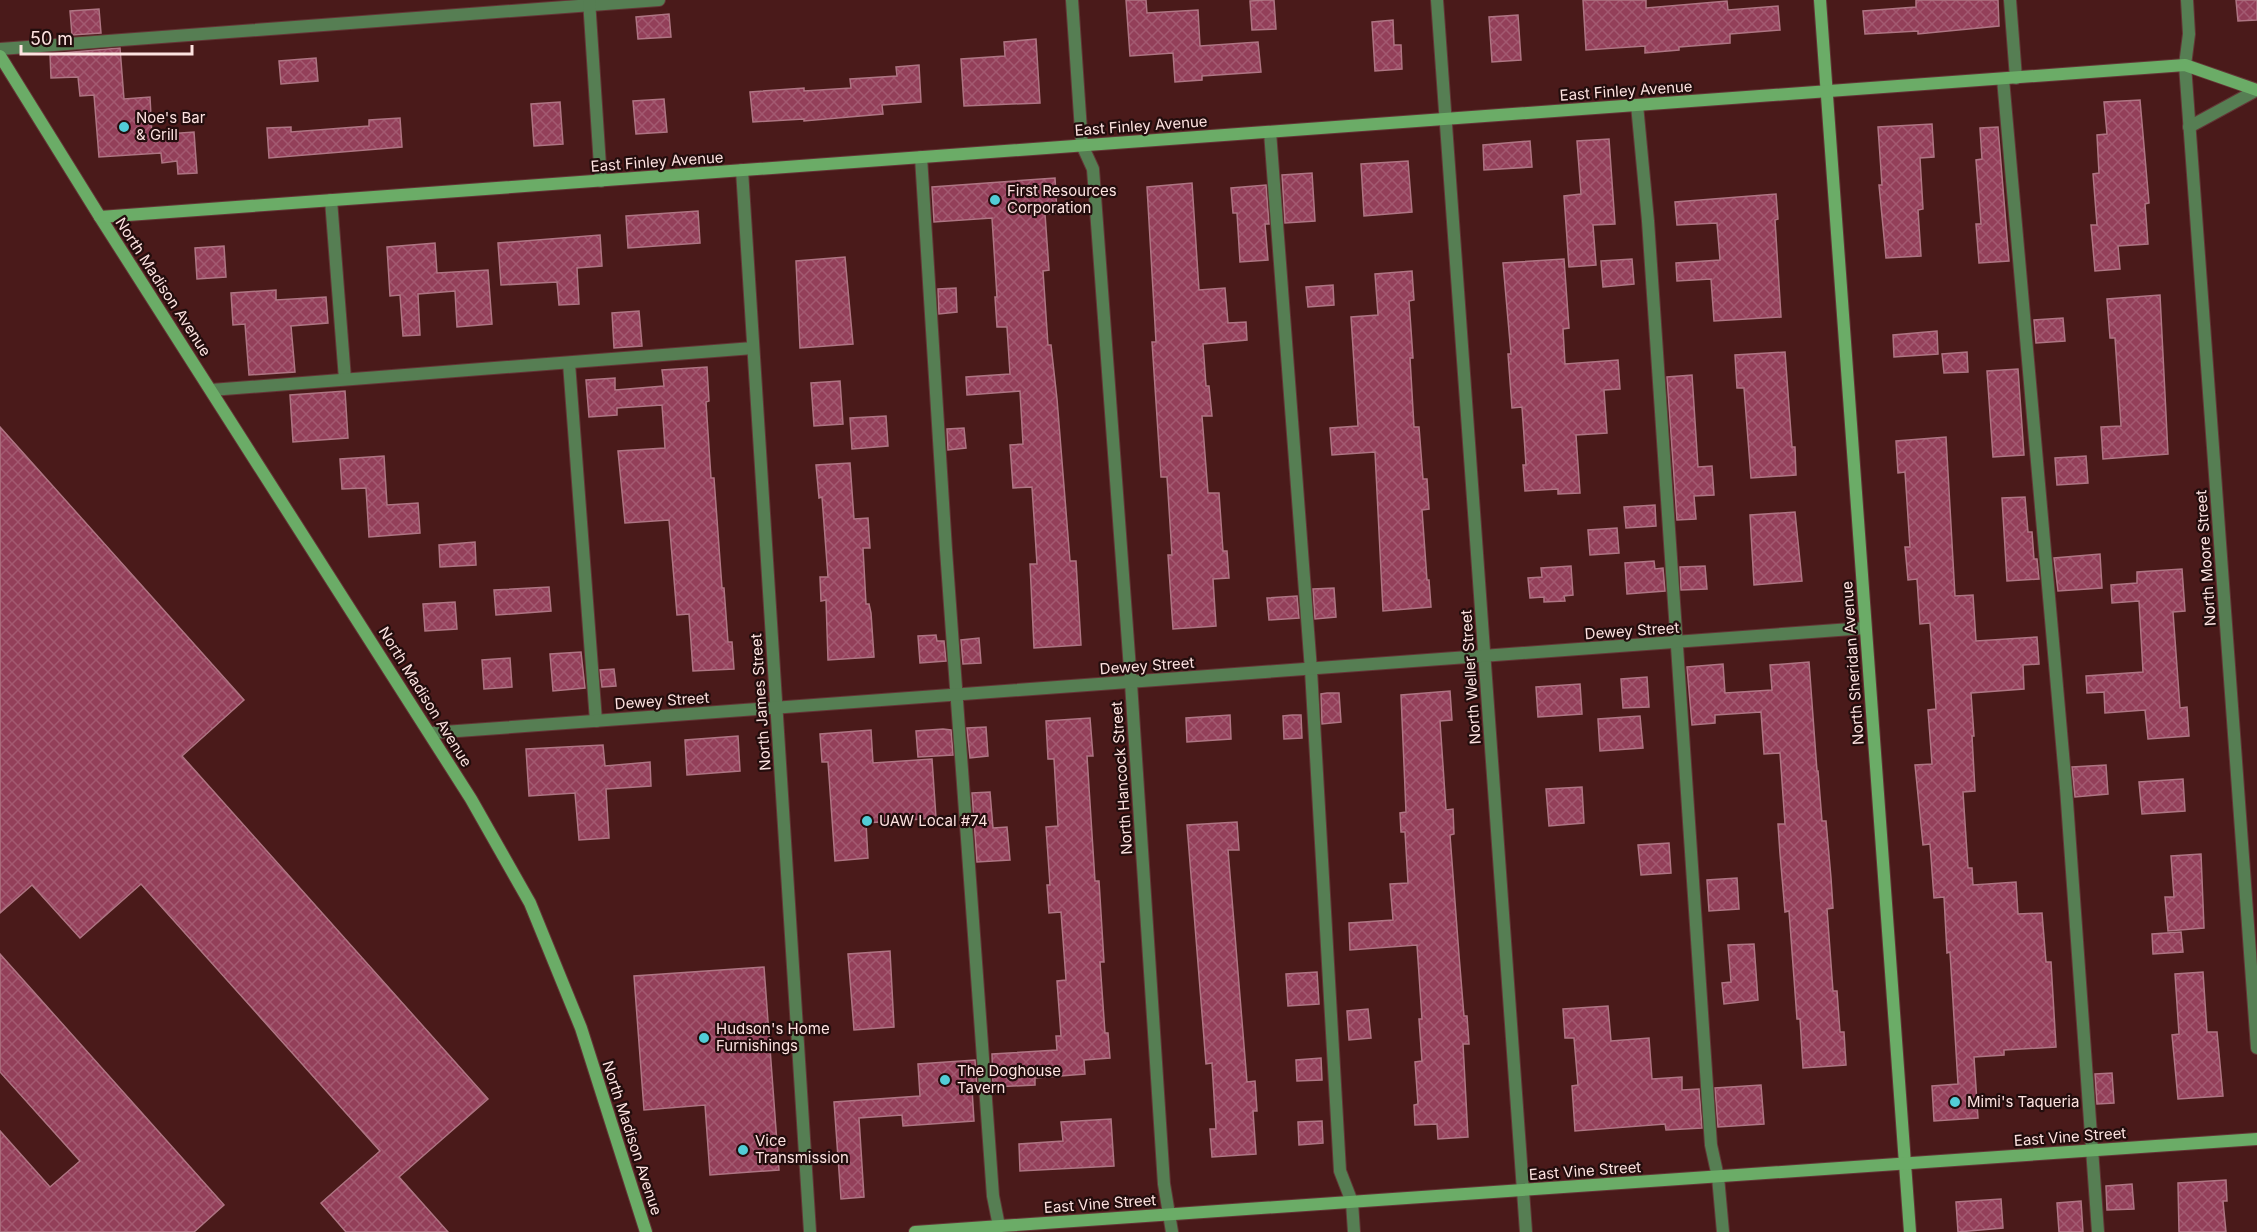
<svg xmlns="http://www.w3.org/2000/svg" width="2257" height="1232" font-family="Inter,sans-serif">
<style>
.building{fill:url(#building-cross-hatch);stroke:#ae7583;stroke-width:1.5}
.lines{fill:none;stroke-linecap:round;stroke-linejoin:round}
.lane-casing{stroke:#633636;stroke-width:14}
.street-casing{stroke:#633636;stroke-width:14}
.secondary-casing{stroke:#633636;stroke-width:14}
.lane{stroke:#567e53;stroke-width:12}
.street{stroke:#567e53;stroke-width:12}
.secondary{stroke:#6bac67;stroke-width:12}
.poi-dot{fill:#52ccd6;stroke:#230d0d;stroke-width:2}
.labels{text-anchor:middle;stroke-width:4.5;stroke-linejoin:round;paint-order:stroke}
.street-label{font-size:15px;fill:#fde2e0;stroke:#230d0d}
.poi-label{font-size:15px;fill:#fde2e0;stroke:#230d0d;text-anchor:start}
</style>
<defs>
<pattern id="building-cross-hatch" width="8" height="8" patternUnits="userSpaceOnUse" patternTransform="scale(1.5)"><rect width="8" height="8" fill="#933f59"/><path d="M0 0l8 8M0 8l8-8" fill="none" stroke="#a35a71"/></pattern>
</defs>
<rect width="100%" height="100%" fill="#4a1a1a"/>
<!-- building -->
<g class="building">
<path d="M1126,0h20l1,13 51,-3 2,36 58,-4 3,30 -59,4v4l-27,2 -2,-29 -43,3z"/>
<path d="M1265,0h9l2,29 -24,1 -2,-29z"/>
<path d="M1583,0h63v8l81,-7 1,9 50,-4 2,24 -50,4v9l-51,4v3l-34,3v-7l-59,4z"/>
<path d="M1916,0h82l1,26 -81,8v-3l-53,3 -2,-23 53,-4z"/>
<path d="M2236,0h21v20l-19,1z"/>
<path d="M99,9l2,24 -29,2 -2,-24z"/>
<path d="M669,14l2,23 -33,2 -2,-22z"/>
<path d="M1518,15l3,45 -29,2 -3,-45z"/>
<path d="M1393,20l1,25h7l1,24 -27,2 -3,-49z"/>
<path d="M1036,39l4,64 -76,3 -3,-47 44,-3 -1,-14z"/>
<path d="M120,48l4,51 26,-2 2,38 42,-3 3,41 -19,1 -1,-13 -15,2 -1,-10 -62,4 -5,-62 -14,1 -2,-19 -27,1 -1,-24z"/>
<path d="M316,58l2,23 -37,3 -2,-23z"/>
<path d="M919,65l2,37 -39,3 1,9 -79,7v-2l-51,3 -3,-30 54,-4v3l47,-3 -1,-9 47,-3 -1,-9z"/>
<path d="M664,99l3,33 -31,2 -3,-33z"/>
<path d="M2140,100l9,103 -4,1 3,40 -30,2 2,23 -25,2 -4,-46h6l-4,-51 6,-1 -2,-38 10,-1 -3,-32z"/>
<path d="M560,102l3,42 -29,2 -3,-42z"/>
<path d="M400,118l2,29 -133,11 -2,-30 24,-1v5l78,-6v-6z"/>
<path d="M1932,124l2,33 -14,1 3,51 -5,1 3,46 -35,2 -7,-73h3l-4,-58z"/>
<path d="M1998,127l11,134 -30,2 -3,-39h5l-5,-64 6,-1 -2,-31z"/>
<path d="M1609,139l6,85 -22,1 3,40 -27,2 -5,-71 17,-2 -4,-53z"/>
<path d="M1530,141l2,26 -48,3 -1,-25z"/>
<path d="M1408,161l4,51 -48,4 -3,-52z"/>
<path d="M1312,173l3,48 -30,2 -3,-48z"/>
<path d="M1055,178l2,35 -12,1 4,56 -6,1 5,74h3l6,54 13,162h6l5,84 -47,3 -4,-84h7l-5,-77 -19,1 -3,-43 13,-1 -3,-53 -53,4 -1,-18 44,-3 -3,-47h-10l-2,-30h2l-5,-79 -58,4 -2,-35z"/>
<path d="M1192,183l7,107 26,-2 3,35 18,-1 1,18 -44,4 3,42h3l3,30h-10l6,77h11l4,58h4l2,27 -16,1 3,47 -43,3 -5,-74h4l-5,-78h-6l-9,-135h4l-9,-155z"/>
<path d="M1266,185l3,39h-4l3,36 -28,2 -3,-49h-4l-2,-25z"/>
<path d="M1776,194l2,25 -3,1 6,97 -67,4 -3,-42 -34,2 -1,-18 44,-3 -3,-37 -40,2 -2,-23z"/>
<path d="M698,211l2,32 -72,5 -2,-32z"/>
<path d="M600,235l2,31 -25,2 2,36 -20,1 -2,-23 -56,3 -3,-42z"/>
<path d="M435,243l2,30 51,-3 4,54 -35,3 -2,-36 -37,3 2,41 -17,1 -3,-41 -10,1 -3,-49z"/>
<path d="M224,246l2,31 -29,2 -2,-31z"/>
<path d="M845,257l8,87 -53,4 -4,-87z"/>
<path d="M1564,259l5,69 -6,1 2,35 53,-4 2,29 -16,1 3,43 -31,2 4,58 -22,1v-5l-33,2 -2,-26h3l-4,-58 -10,1 -4,-54h3l-8,-91z"/>
<path d="M1632,259l2,25 -31,3 -2,-26z"/>
<path d="M1412,271l2,29 -5,1 4,57h-3l4,69h5l4,52h4l2,30 -7,1 5,70h2l2,27 -48,4 -8,-159 -43,3 -2,-27 28,-2 -7,-109 27,-2 -3,-41z"/>
<path d="M1333,285l1,20 -26,2 -2,-20z"/>
<path d="M956,288l1,24 -18,2 -1,-25z"/>
<path d="M276,290v10l50,-3 2,26 -37,3 4,46 -46,3 -4,-51 -12,1 -2,-32z"/>
<path d="M2160,295l8,159 -65,5 -2,-32 20,-1 -6,-88h-5l-3,-39z"/>
<path d="M639,311l3,35 -28,2 -2,-35z"/>
<path d="M2063,318l2,23 -29,2 -2,-23z"/>
<path d="M1937,331l1,23 -44,3 -1,-22z"/>
<path d="M1785,352l7,95h3l1,28 -45,3 -7,-90h-7l-2,-33z"/>
<path d="M1967,352l1,20 -24,1 -2,-19z"/>
<path d="M707,367l2,34 -3,1 5,76h3l8,110h2l4,54h4l2,27 -41,2 -4,-57 -12,1 -8,-95 -44,3 -7,-72 47,-3 -3,-43 -45,3v7l-28,2 -3,-37 29,-2v12l49,-4 -2,-16z"/>
<path d="M2018,369l6,86 -31,2 -6,-86z"/>
<path d="M1692,375l6,92 14,-1 2,29 -20,1 2,23 -19,1 -10,-143z"/>
<path d="M840,381l3,43 -29,2 -3,-43z"/>
<path d="M345,391l3,47 -55,4 -3,-47z"/>
<path d="M886,416l2,30 -36,3 -2,-31z"/>
<path d="M0,427l244,273 -62,56 306,343 -89,78 49,55h-102l-25,-29 59,-52 -239,-267 -61,54 -48,-53 -32,28z"/>
<path d="M964,428l2,20 -18,2 -1,-21z"/>
<path d="M1946,437l9,159 18,-1 3,46 61,-4 2,27 -16,1 1,24 -53,4 3,43h-2l3,55 -12,1 5,76h4l1,17 43,-3 2,32 24,-1 4,49h5l5,85 -52,3v5l-30,2 4,61 -44,3 -2,-35 26,-2 -8,-132 -3,1 -3,-56 -10,1 -4,-54 -7,1 -8,-80 17,-1 -4,-54 8,-1 -6,-86 -10,1 -3,-45 -9,1 -3,-33h5l-5,-75 -7,1 -2,-32z"/>
<path d="M384,456l3,49 31,-2 2,30 -51,4 -3,-49 -24,1 -2,-30z"/>
<path d="M2086,456l2,27 -31,2 -2,-27z"/>
<path d="M850,463l4,56 14,-1 2,30h-7l3,56h3l2,9 3,44 -46,3 -2,-60 -5,1 -1,-24h8l-6,-80 -3,1 -3,-33z"/>
<path d="M2025,497l3,35h4l2,27h3l2,20 -32,2 -5,-83z"/>
<path d="M1655,505l1,21 -30,2 -2,-21z"/>
<path d="M1795,512l7,69 -48,4 -4,-70z"/>
<path d="M1617,528l2,25 -29,2 -2,-25z"/>
<path d="M475,542l1,23 -36,2 -1,-22z"/>
<path d="M2100,554l2,34 -44,3 -4,-33z"/>
<path d="M1654,561l1,8 8,-1 2,23 -38,3 -2,-31z"/>
<path d="M1571,566l2,29 -9,1 1,5 -21,1v-5l-14,1 -2,-20 14,-1 -1,-9z"/>
<path d="M1705,566l2,23 -26,1 -1,-23z"/>
<path d="M2182,569l3,42 -12,1 7,96 7,-1 2,29 -41,3 -3,-29 -40,3 -1,-21 -17,1 -1,-17 57,-4 -4,-71 -27,2 -1,-18 26,-2v-11z"/>
<path d="M549,587l2,24 -55,4 -2,-25z"/>
<path d="M1334,588l2,29 -21,2 -2,-30z"/>
<path d="M1297,596l2,22 -30,2 -2,-22z"/>
<path d="M455,602l2,27 -32,2 -2,-27z"/>
<path d="M936,635l1,6h7l2,20 -26,2 -2,-27z"/>
<path d="M979,638l2,25 -18,1 -2,-24z"/>
<path d="M581,652l4,36 -32,3 -3,-37z"/>
<path d="M510,658l2,29 -28,2 -2,-29z"/>
<path d="M1809,662l8,109h1l4,50h4l5,57 2,30 -6,1 6,82h4l3,41h4l2,33 -43,3 -3,-49h-3l-8,-108 -4,1 -5,-58 -2,-30h7l-5,-71 -16,1 -3,-42 -46,3v8l-23,2 -5,-58 36,-3 2,29 47,-3 -2,-25z"/>
<path d="M614,669l2,17 -14,1 -2,-17z"/>
<path d="M1647,677l2,30 -26,1 -2,-29z"/>
<path d="M1580,684l2,30 -44,3 -2,-30z"/>
<path d="M1450,691l2,29 -12,1 6,89 7,-1 1,25 -4,1 9,120 5,61h3l2,28h-6l5,93 -30,2 -1,-15 -22,1 -1,-20 4,-1 -3,-42 7,-1 -3,-42h3l-5,-74 -67,5 -1,-27 44,-3 -3,-36 18,-1 -3,-51h-4l-1,-19 6,-1 -5,-117z"/>
<path d="M1327,693h12l2,29 -19,2 -1,-30z"/>
<path d="M1230,715l1,24 -44,3 -1,-24z"/>
<path d="M1292,715h9l1,23 -18,1 -1,-23z"/>
<path d="M1640,716l3,32 -43,3 -2,-32z"/>
<path d="M1090,718l3,38h-6l8,125h4l5,81h-4l5,71h3l2,25 -26,2 1,14 -50,4v7l-42,2 -1,-33 65,-4 -1,-14h5l-4,-55 9,-1 -5,-68 -12,1 -2,-28h3l-4,-58 12,-1 -4,-67h-6l-2,-38z"/>
<path d="M986,727l2,29 -18,2 -3,-30z"/>
<path d="M943,729l8,1 2,25 -35,2 -2,-26z"/>
<path d="M871,730l2,33 59,-4 4,59 -70,5 2,35 -33,3 -7,-99h-6l-2,-28z"/>
<path d="M738,736l2,35 -53,4 -2,-35z"/>
<path d="M603,745l2,21 45,-4 1,24 -45,3 3,49 -30,2 -4,-47 -46,3 -3,-47z"/>
<path d="M2106,765l2,29 -33,3 -3,-30z"/>
<path d="M2183,779l2,32 -43,3 -3,-32z"/>
<path d="M1582,787l2,36 -35,3 -3,-37z"/>
<path d="M990,792l3,36 14,-1 3,33 -33,2 -5,-69z"/>
<path d="M1237,822l2,28h-11l19,232 8,-1 2,30h-4l3,43 -44,3 -2,-28h6l-4,-66 -6,1 -19,-239z"/>
<path d="M1669,843l2,30 -30,2 -3,-30z"/>
<path d="M2201,854l3,74 -36,3 -3,-34h9l-3,-41z"/>
<path d="M1737,878l2,31 -30,2 -2,-31z"/>
<path d="M2181,932l2,20 -30,2 -1,-20z"/>
<path d="M1754,944l4,56 -34,4 -2,-21 9,-1 -3,-37z"/>
<path d="M890,951l4,76 -40,3 -6,-76z"/>
<path d="M0,954l224,251 -30,27h-194v-101l50,56 30,-26 -80,-89z"/>
<path d="M764,967l15,203 -69,5 -5,-70 -61,5 -10,-134z"/>
<path d="M1317,972l2,32 -31,2 -2,-32z"/>
<path d="M2203,972l4,60h10l6,64 -45,3 -6,-64 7,-1 -4,-60z"/>
<path d="M1608,1006l3,35 38,-3 3,41 30,-2v13l17,-1 3,39 -36,2 -1,-6 -90,7 -3,-45 6,-1 -4,-47h-9l-2,-29z"/>
<path d="M1368,1009l3,29 -22,2 -2,-29z"/>
<path d="M1321,1058l1,22 -25,1 -1,-21z"/>
<path d="M975,1060l2,29h-5l2,32 -71,5 -1,-11 -43,3 5,79 -23,2 -7,-97 86,-6 -2,-32z"/>
<path d="M2112,1073l2,30 -17,1 -2,-30z"/>
<path d="M1761,1085l3,39 -46,3 -3,-39z"/>
<path d="M1111,1119l3,47 -94,5 -1,-27 44,-3 -2,-19z"/>
<path d="M1322,1121l1,22 -24,2 -1,-23z"/>
<path d="M2226,1180l1,21h-4l3,31h-47l-1,-49z"/>
<path d="M2132,1184l2,25 -27,1 -1,-24z"/>
<path d="M2001,1199l2,29 -45,4 -2,-30z"/>
<path d="M2081,1201l2,31h-24l-2,-29z"/>
</g>
<g class="lines">
<defs>
<g id="lane">
<path d="M2010,0l6,78"/>
<path d="M0,49l659,-49"/>
<path d="M2003,79l63,709 32,444"/>
<path d="M1637,105l11,116 63,924 7,32 5,55"/>
<path d="M1270,132l41,538 29,501 12,31 2,30"/>
<path d="M921,157l25,393 47,646 6,30"/>
<path d="M331,200l14,179"/>
<path d="M569,363l27,358"/>
<path d="M211,390l542,-42"/>
</g>
<g id="street">
<path d="M589,0l12,181"/>
<path d="M1072,0l10,145 11,24 38,514 33,501 8,48"/>
<path d="M1437,0l89,1232"/>
<path d="M2187,0l2,34 -4,31 72,983"/>
<path d="M2189,127l68,-37"/>
<path d="M742,170l68,1062"/>
<path d="M430,733l1435,-105"/>
</g>
<g id="secondary">
<path d="M1820,0l90,1232"/>
<path d="M0,56l100,161 371,582 59,104 51,125 65,204"/>
<path d="M100,217l2085,-152 72,25"/>
<path d="M915,1232l1342,-93"/>
</g>
</defs>
<!-- lane casing -->
<use href="#lane" class="lane-casing"/>
<!-- street casing -->
<use href="#street" class="street-casing"/>
<!-- secondary casing -->
<use href="#secondary" class="secondary-casing"/>
<!-- lane -->
<use href="#lane" class="lane"/>
<!-- street -->
<use href="#street" class="street"/>
<!-- secondary -->
<use href="#secondary" class="secondary"/>
</g>
<!-- markers -->
<g class="poi-dot">
<circle cx="124" cy="127" r="6"/>
<circle cx="995" cy="200" r="6"/>
<circle cx="867" cy="821" r="6"/>
<circle cx="704" cy="1038" r="6"/>
<circle cx="945" cy="1080" r="6"/>
<circle cx="1955" cy="1102" r="6"/>
<circle cx="743" cy="1150" r="6"/>
</g>
<g class="labels">
<!-- street labels -->
<g class="street-label">
<text transform="translate(1626 91) rotate(-4)" y="5">East Finley Avenue</text>
<text transform="translate(1141 126) rotate(-4)" y="5">East Finley Avenue</text>
<text transform="translate(657 162) rotate(-4)" y="5">East Finley Avenue</text>
<text transform="translate(163 287) rotate(57)" y="5">North Madison Avenue</text>
<text transform="translate(2206 558) rotate(-94)" y="5">North Moore Street</text>
<text transform="translate(1632 631) rotate(-4)" y="5">Dewey Street</text>
<text transform="translate(1853 663) rotate(-94)" y="5">North Sheridan Avenue</text>
<text transform="translate(1147 666) rotate(-4)" y="5">Dewey Street</text>
<text transform="translate(1471 677) rotate(-94)" y="5">North Weller Street</text>
<text transform="translate(425 697) rotate(58)" y="5">North Madison Avenue</text>
<text transform="translate(662 701) rotate(-4)" y="5">Dewey Street</text>
<text transform="translate(761 702) rotate(-94)" y="5">North James Street</text>
<text transform="translate(1122 778) rotate(-94)" y="5">North Hancock Street</text>
<text transform="translate(2070 1137) rotate(-4)" y="5">East Vine Street</text>
<text transform="translate(632 1138) rotate(72)" y="5">North Madison Avenue</text>
<text transform="translate(1585 1171) rotate(-4)" y="5">East Vine Street</text>
<text transform="translate(1100 1204) rotate(-4)" y="5">East Vine Street</text>
</g>
<!-- poi labels -->
<g class="poi-label">
<text x="136" y="123">Noe's Bar<tspan x="136" dy="17">&amp; Grill</tspan></text>
<text x="1007" y="196">First Resources<tspan x="1007" dy="17">Corporation</tspan></text>
<text x="879" y="826">UAW Local #74</text>
<text x="716" y="1034">Hudson's Home<tspan x="716" dy="17">Furnishings</tspan></text>
<text x="957" y="1076">The Doghouse<tspan x="957" dy="17">Tavern</tspan></text>
<text x="1967" y="1107">Mimi's Taqueria</text>
<text x="755" y="1146">Vice<tspan x="755" dy="17">Transmission</tspan></text>
</g>
</g>
<!-- scale -->
<path d="M21 45v9h171v-9" fill="none" stroke="#fde2e0" stroke-width="3"/>
<text x="30" y="45" font-size="18" fill="#fde2e0" stroke="#230d0d" stroke-width="4.5" paint-order="stroke">50 m</text>
</svg>
